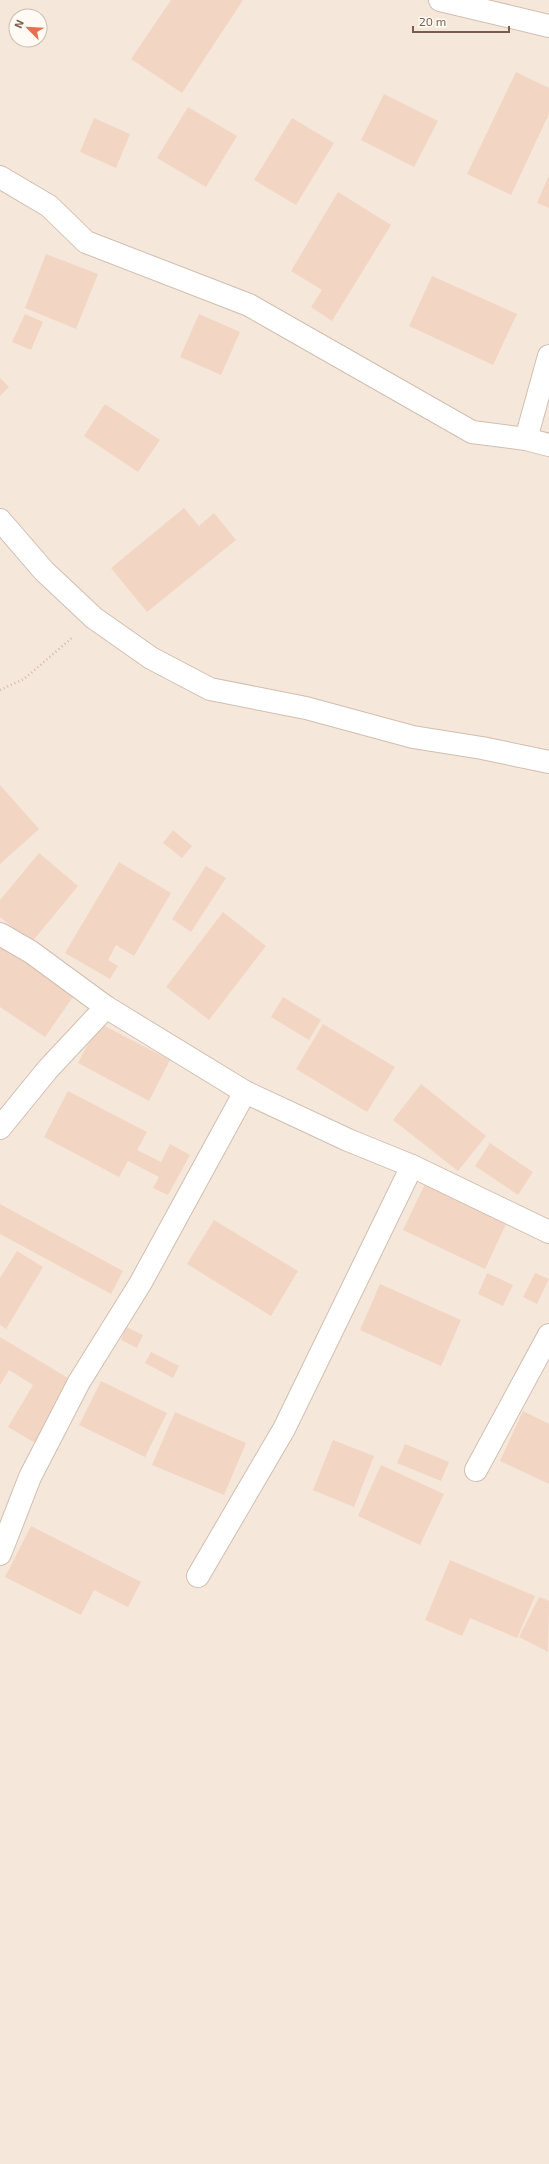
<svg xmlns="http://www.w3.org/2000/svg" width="549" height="2164" font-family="'Exo 2',sans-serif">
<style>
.residential{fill:#f5e8da;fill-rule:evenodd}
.building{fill:#f3d5c3}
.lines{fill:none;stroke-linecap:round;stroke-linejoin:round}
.minor-casing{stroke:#d1beb0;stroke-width:24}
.path{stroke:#d9b8a5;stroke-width:2.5;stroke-dasharray:1 3;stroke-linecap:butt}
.minor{stroke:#fff;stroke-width:22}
</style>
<rect width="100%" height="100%" fill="#fdf6ec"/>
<!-- residential -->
<path class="residential" d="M0,0h549v2164h-549zM16,16h24v24h-24z"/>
<!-- building -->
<g class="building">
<path d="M171,0h72l-61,93 -51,-34z"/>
<path d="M516,72l33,16v26l-38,81 -44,-21z"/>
<path d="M384,94l54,27 -24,46 -53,-27z"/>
<path d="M188,107l49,29 -31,51 -49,-29z"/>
<path d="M94,118l36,16 -14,34 -36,-16z"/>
<path d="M292,118l42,25 -38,62 -42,-25z"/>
<path d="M549,175v33l-12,-5z"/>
<path d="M338,192l53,33 -59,96 -21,-14 11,-17 -31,-19z"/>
<path d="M46,254l52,20 -22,55 -51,-21z"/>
<path d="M432,276l85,38 -24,51 -84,-39z"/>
<path d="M25,314l18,8 -12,28 -19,-8z"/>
<path d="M199,314l41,18 -19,43 -41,-18z"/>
<path d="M0,378l9,9 -9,9z"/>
<path d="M105,404l55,36 -22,32 -54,-36z"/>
<path d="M184,508l15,18 15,-13 22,27 -89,72 -36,-44z"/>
<path d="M0,785l39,44 -39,35z"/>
<path d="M173,830l19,16 -10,12 -19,-15z"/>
<path d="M39,853l39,33 -47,57 -31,-26v-17z"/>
<path d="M119,862l52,31 -37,63 -18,-11 -8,15 10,6 -8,13 -45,-26z"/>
<path d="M206,866l20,12 -35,54 -19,-13z"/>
<path d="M223,912l43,34 -57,74 -43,-33z"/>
<path d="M2,942l73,52 -30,43 -45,-30v-61z"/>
<path d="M283,997l38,23 -12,20 -38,-23z"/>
<path d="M99,1023l71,37 -21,41 -71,-38z"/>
<path d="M323,1024l72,43 -28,45 -71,-43z"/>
<path d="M421,1084l65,52 -28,35 -65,-51z"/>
<path d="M68,1091l79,41 -10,18 24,12 9,-18 20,11 -22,40 -15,-7 6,-11 -31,-16 -9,16 -75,-40z"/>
<path d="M490,1143l43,29 -15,23 -43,-29z"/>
<path d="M425,1184l82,38 -22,47 -82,-39z"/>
<path d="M0,1204l123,67 -12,23 -111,-60z"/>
<path d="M214,1220l84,51 -27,45 -84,-52z"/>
<path d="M17,1251l26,16 -37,62 -6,-4v-47z"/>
<path d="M487,1273l26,12 -10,21 -25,-12z"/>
<path d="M535,1273l14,6 -12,25 -14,-7z"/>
<path d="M380,1284l81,36 -20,46 -81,-36z"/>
<path d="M126,1327l17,8 -6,13 -16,-8z"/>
<path d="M0,1337l73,44 -38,62 -27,-16 25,-42 -24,-15 -9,15z"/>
<path d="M151,1352l28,14 -6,12 -28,-15z"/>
<path d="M101,1381l66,32 -22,44 -66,-32z"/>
<path d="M523,1411l26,13v60l-49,-23z"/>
<path d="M175,1412l71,31 -22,52 -72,-30z"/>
<path d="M333,1440l41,16 -20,51 -41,-17z"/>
<path d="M405,1444l44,18 -8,19 -44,-18z"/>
<path d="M381,1465l63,29 -24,51 -62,-29z"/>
<path d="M31,1526l110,56 -13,25 -34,-17 -13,25 -76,-38z"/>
<path d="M450,1560l85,36 -18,42 -47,-20 -8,18 -37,-16z"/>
<path d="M539,1597l10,4 -1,51 -29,-15z"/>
</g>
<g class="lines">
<defs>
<g id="minor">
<path d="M440,0l109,26"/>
<path d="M0,177l49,29 37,36 163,63 223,127 54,7 23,6"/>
<path d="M526,439l23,-83"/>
<path d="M0,520l44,51 50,47 57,40 59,31 96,19 107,29 69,11 67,14"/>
<path d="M0,934l31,18 75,55 139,85 103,48 64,26 137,66"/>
<path d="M0,1128l48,-59 58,-62"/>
<path d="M476,1470l73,-135"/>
<path d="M0,1554l30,-77 49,-95 61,-98 105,-192"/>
<path d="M198,1576l86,-147 128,-263"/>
</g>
</defs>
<!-- minor casing -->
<use href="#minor" class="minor-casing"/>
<!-- path -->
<path class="path" d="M0,690l24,-11 49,-42"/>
<!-- minor -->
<use href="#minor" class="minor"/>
</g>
<!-- north arrow -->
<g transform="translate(28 28) rotate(294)"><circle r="19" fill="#fffaf3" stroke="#cabbb1"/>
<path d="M0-3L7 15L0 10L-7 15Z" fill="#e76f51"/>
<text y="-6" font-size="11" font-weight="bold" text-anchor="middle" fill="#7a5c4d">N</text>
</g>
<!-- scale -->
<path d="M413 26v6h96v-6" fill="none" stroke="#7a5c4d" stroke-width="2"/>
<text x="419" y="26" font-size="12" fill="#7a5c4d" stroke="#fffaf3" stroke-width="3" paint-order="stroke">20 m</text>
</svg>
